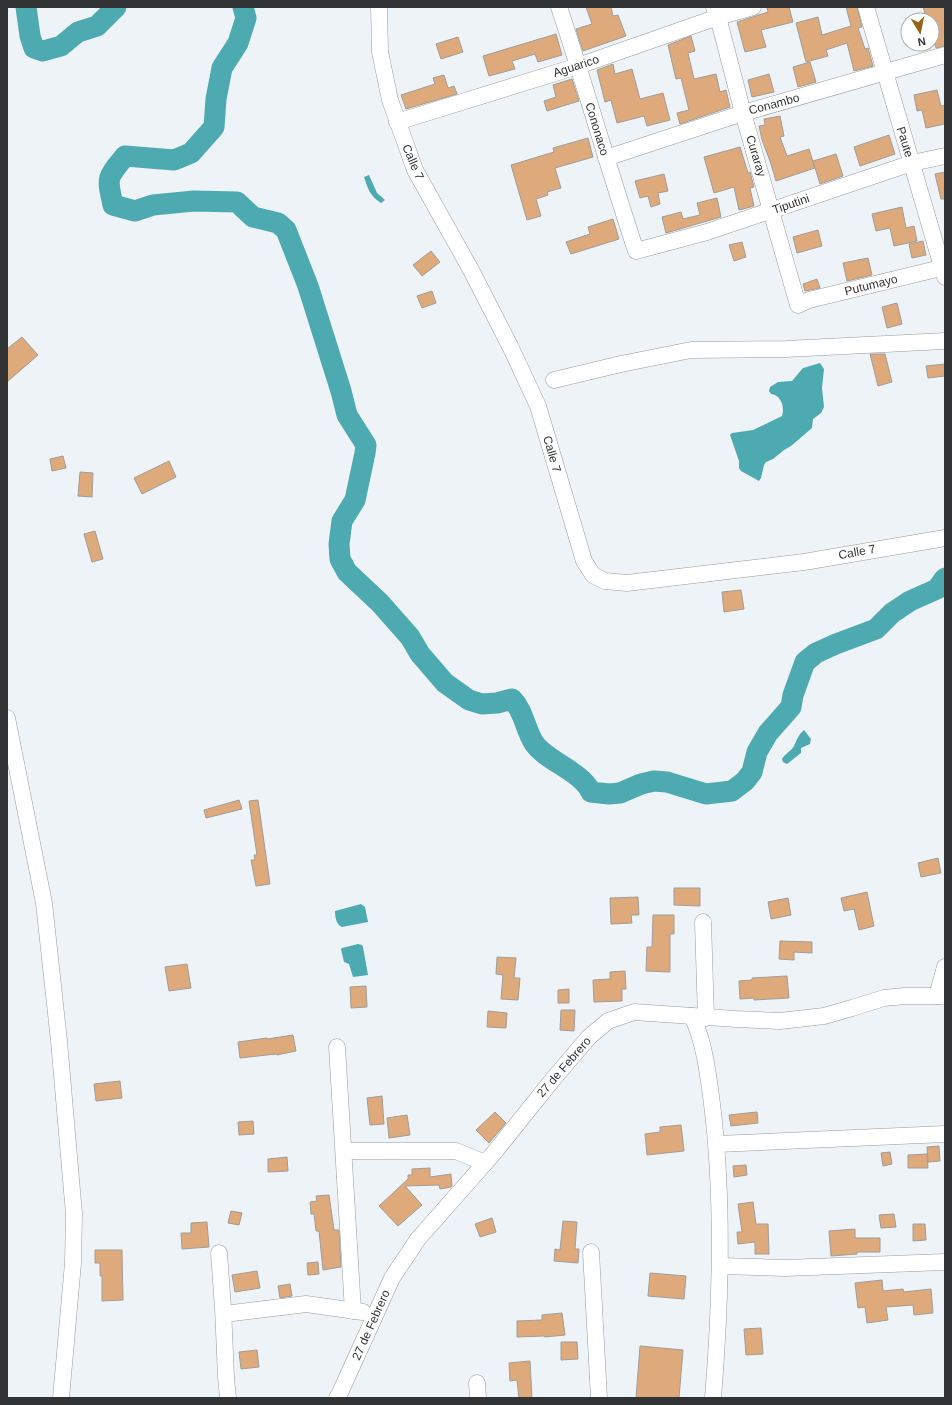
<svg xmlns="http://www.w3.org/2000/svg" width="952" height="1405" font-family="Arial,sans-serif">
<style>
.water{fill:#4eaab1}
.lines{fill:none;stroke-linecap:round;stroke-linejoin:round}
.river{stroke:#4eaab1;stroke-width:21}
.building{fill:#deaa7b;stroke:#a09c99}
.minor-casing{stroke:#979b9f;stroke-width:17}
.minor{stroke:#fff;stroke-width:16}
.labels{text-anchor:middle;stroke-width:3.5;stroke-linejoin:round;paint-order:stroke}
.street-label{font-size:12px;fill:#313334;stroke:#fff}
</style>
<rect width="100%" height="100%" fill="#eef3f7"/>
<!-- water -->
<g class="water">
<path d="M369,175l8,18 8,7 -4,3c-11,-7 -13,-14 -17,-26z"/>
<path d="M820,363l4,6 -2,19 2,19 -3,6 -8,6 -1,9 -21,18 -7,4 -11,9 -7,3 -2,3 -3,13 -2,3 -18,-10 -2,-3v-7l-9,-26 2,-2 21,-3 29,-14c3,-9 -1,-21 -11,-22l-2,-3 1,-4 8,-5 14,-1 11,-13z"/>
<path d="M804,730l7,9 -1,5 -9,4v5l-14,11 -4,-2 -1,-3c3,-5 9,-8 12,-13 3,-6 4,-11 10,-16z"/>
<path d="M361,904l4,3 3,15 -26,5c-6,-2 -7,-11 -7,-16z"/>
<path d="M358,944l4,1 1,2 5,28 -15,2 -4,-13 -5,-2 -3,-13 1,-1z"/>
</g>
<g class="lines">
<!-- river -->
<g class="river">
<path d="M26,7l4,29 4,12 9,3 18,-5 17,-14 19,-6 19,-19"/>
<path d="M243,7l3,11 -8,25 -16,25 -6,31 -2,28 -23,26 -17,7 -49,-4c-19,23 -18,21 -12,49l22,6 18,-6 41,-4 43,1 16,15 25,6 8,7 22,56 33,105 6,24 19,30 -1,8 -10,47 -13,21 -3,23 1,15 7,13 33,31 30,34 10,17 25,29 24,17 13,4 15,-1 15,-4c12,12 13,30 22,44 12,18 47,28 57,49l18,2 11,-1 21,-9 13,-3 13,1 39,12 26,-3 13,-10 7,-9 5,-20 11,-19 23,-26 2,-12 12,-33 11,-9 20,-9 40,-15 16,-16 18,-12 27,-12 8,-11"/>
</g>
</g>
<!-- building -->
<g class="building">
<path d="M586,7h25l2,9 5,-1 8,21 -43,15 -7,-22 16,-5z"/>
<path d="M772,7h17l4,15 -32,8 5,17 -21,5 -8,-30 31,-10 -1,-4z"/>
<path d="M846,7h11l5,20 -4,1 7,21 3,-1 5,18 -19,5 -7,-28 -21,7 2,6 -22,6 -10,-39 22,-6 4,18 29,-9z"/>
<path d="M923,7h22v39l-9,2 -4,-13v-15h-5z"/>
<path d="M556,34l6,21 -24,7 -3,-8 -23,7 3,8 -26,7 -6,-20z"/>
<path d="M691,36l4,15 -7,2 6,26 22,-5 4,18 6,-2 4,17 -50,17 -3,-11 12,-3 -8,-32 -5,1 -8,-34z"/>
<path d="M458,37l5,15 -22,7 -5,-15z"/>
<path d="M810,62l6,20 -18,5 -5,-20z"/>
<path d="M613,64l2,10 17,-5 8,30 23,-6 7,27 -23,6 -3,-10 -27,7 -6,-23 -6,2 -8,-32z"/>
<path d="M769,74l5,18 -22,5 -4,-17z"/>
<path d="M444,75l4,13 6,-2 3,8 -51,15 -5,-14 34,-11 -2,-6z"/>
<path d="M572,79l7,22 -32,10 -3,-10 12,-4 -3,-12z"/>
<path d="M937,90l4,16 4,-1v19l-19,4 -4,-18 -5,1 -3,-16z"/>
<path d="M780,116l4,20 -4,1 7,19 22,-7 6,19 -39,13 -6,-20 -8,-21 -3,-14 6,-1 -1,-6z"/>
<path d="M889,135l6,19 -35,12 -6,-19z"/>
<path d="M588,138l5,19 -38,11 6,20 -14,4 1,3 -12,4 5,17 -14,4 -16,-55 43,-13 -1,-4z"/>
<path d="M740,147l8,26 2,-1 4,15 -4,1 4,18 -15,4 -5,-23 -20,6 -10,-36z"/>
<path d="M836,154l7,22 -23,8 -7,-23z"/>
<path d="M945,172v27h-4l-6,-25z"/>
<path d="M664,174l4,17 -10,2 2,11 -9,3 -3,-11 -8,2 -5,-17z"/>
<path d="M717,198l4,19 -55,16 -4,-16 19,-5 2,7 17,-4 -3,-12z"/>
<path d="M902,207l4,21 8,-2 3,15 -23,5 -4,-18 -14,3 -4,-17z"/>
<path d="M613,219l6,20 -48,15 -5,-12 24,-8 -2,-7z"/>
<path d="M818,230l4,16 -25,7 -4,-16z"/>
<path d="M923,241l3,14 -14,3 -3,-14z"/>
<path d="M742,242l4,15 -12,4 -5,-16z"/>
<path d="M431,251l9,11 -18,14 -9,-11z"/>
<path d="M868,258l4,17 -25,6 -4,-18z"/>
<path d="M817,279l3,9 -15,3 -2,-7z"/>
<path d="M432,291l4,12 -14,5 -5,-12z"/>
<path d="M897,303l5,21 -15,4 -5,-21z"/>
<path d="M22,337l16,18 -31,27v-33z"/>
<path d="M870,354h15l7,28 -14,4z"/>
<path d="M945,364v12l-17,2 -2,-12z"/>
<path d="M63,456l3,12 -14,3 -2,-12z"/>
<path d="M169,461l7,16 -34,17 -8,-16z"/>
<path d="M80,472l13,1 -1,24 -14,-1z"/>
<path d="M95,531l8,28 -11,3 -8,-28z"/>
<path d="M741,590l3,19 -20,3 -2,-20z"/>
<path d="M239,800l3,9 -36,9 -2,-8z"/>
<path d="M258,800l12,84 -14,2 -5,-26h4l-1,-5h3l-8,-54z"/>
<path d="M938,858l3,15 -20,4 -3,-14z"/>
<path d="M674,888h26v18l-26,-1z"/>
<path d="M867,892l7,34 -15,4 -5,-21 -10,2 -3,-13z"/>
<path d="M638,897l1,18h-8l1,8 -21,1 -1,-26z"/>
<path d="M788,898l3,17 -20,4 -3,-17z"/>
<path d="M653,915h21v19h-4v38l-24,-1 1,-24h5z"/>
<path d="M780,941l32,1v11l-18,-1v8l-15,-1z"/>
<path d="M497,957l19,1 -2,20h6l-2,22 -17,-1 2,-24 -7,-1z"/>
<path d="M187,964l4,24 -22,3 -4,-24z"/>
<path d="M625,971l1,18h-4v12l-28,1 -1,-22 17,-1v-7z"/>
<path d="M787,976l2,22 -35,2v-2l-14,1 -1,-18 13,-1v-2z"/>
<path d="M366,986l1,21 -16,1 -1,-21z"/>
<path d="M569,989v14h-11v-13z"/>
<path d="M561,1010h14l-1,21 -14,-1z"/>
<path d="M488,1011l19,2 -1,15 -19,-1z"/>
<path d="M293,1035l3,16 -19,4 -1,-1 -36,4 -2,-16 29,-4v1z"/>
<path d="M120,1081l2,17 -26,3 -2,-17z"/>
<path d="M382,1096l2,28 -14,1 -3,-27z"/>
<path d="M495,1112l11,11 -17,20 -13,-13z"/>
<path d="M757,1112l1,11 -27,3 -2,-11z"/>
<path d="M407,1115l3,20 -21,3 -2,-20z"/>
<path d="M253,1121l1,13 -15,1 -1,-13z"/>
<path d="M681,1125l3,26 -37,4 -2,-21 15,-2v-5z"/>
<path d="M939,1146l1,15 -12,1 -1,-15z"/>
<path d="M890,1152l2,12 -9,2 -2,-13z"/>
<path d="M927,1154l1,14h-20v-13z"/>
<path d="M287,1157l1,14 -20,1v-13z"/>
<path d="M746,1165l1,10 -13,2 -1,-11z"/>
<path d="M430,1168v9l21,-3 1,12 -1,1 -11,2 -1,-4 -34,1 17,19 -24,21 -19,-20 29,-27v-4h4v-6z"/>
<path d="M329,1195l5,35h5l2,37 -18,3 -4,-39h-3l-2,-17h-3l-1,-12 7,-1 -1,-5z"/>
<path d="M753,1202l3,22h12l1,30h-14v-12l-17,2 -1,-12h5l-4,-28z"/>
<path d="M231,1211l11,2 -3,12 -11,-2z"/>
<path d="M894,1214l2,13 -15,1 -2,-13z"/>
<path d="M492,1218l4,14 -16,5 -5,-13z"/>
<path d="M563,1221l14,1 -2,27h4l-1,14 -24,-2 1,-12 5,1z"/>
<path d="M207,1222l2,25 -27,2 -1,-16h10v-10z"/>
<path d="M913,1224h12l1,16 -13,1z"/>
<path d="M855,1229v9h25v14h-23v2l-26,2 -2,-25z"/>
<path d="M95,1250h27l1,50 -21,1v-25h-2v-13h-5z"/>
<path d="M318,1262l1,12 -11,1 -1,-12z"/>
<path d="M257,1271l3,17 -25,4 -3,-17z"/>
<path d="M650,1273l36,3 -2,23 -36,-3z"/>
<path d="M882,1280l1,11 20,-2 1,3 27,-3 2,24 -19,2 -1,-10 -27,2 2,13 -21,3 -2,-16 -7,1 -3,-25z"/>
<path d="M290,1284l2,12 -12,2 -2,-12z"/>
<path d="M562,1313l3,22 -20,2 -1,-1 -27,1v-16l25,-1v-5z"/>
<path d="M761,1328l2,26 -17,1 -2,-26z"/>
<path d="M561,1342h16l1,17 -17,1z"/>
<path d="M640,1346l43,4 -4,48h-43z"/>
<path d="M257,1350l2,17 -18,2 -2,-17z"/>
<path d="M530,1361l2,37h-13l-2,-18 -7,1 -1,-18z"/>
</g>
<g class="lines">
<defs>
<g id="minor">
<path d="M379,7l1,45 10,48 25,70 56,100 40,78 27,58 46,155 9,14 12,6 22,2 177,-21 141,-24"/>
<path d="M559,7c27,81 50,163 77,244l71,-19 205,-69 33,-7"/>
<path d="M714,7l4,10 25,96 55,192 11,-5 136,-33"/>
<path d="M866,7l79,270"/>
<path d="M397,122l181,-56 140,-49 35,-10"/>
<path d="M606,158l137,-45 202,-58"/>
<path d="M554,380l67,-16 70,-14 95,-1 159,-8"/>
<path d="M7,718l37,185 15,138 15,173 -1,49 -12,135"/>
<path d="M703,922l3,96"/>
<path d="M937,996l8,-29"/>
<path d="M692,1016c13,28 16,58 20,88 12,98 9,197 1,294"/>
<path d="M337,1047l16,264"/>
<path d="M717,1144l228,-10"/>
<path d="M344,1151h112l29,12"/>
<path d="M591,1252l8,146"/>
<path d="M219,1253l4,55 3,69 2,21"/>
<path d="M721,1266l64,2 160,-6"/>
<path d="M224,1314l82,-10 57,8"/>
<path d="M477,1383l1,15"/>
<path d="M337,1398l2,-3 53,-117 26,-39 75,-85 61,-76 35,-41 19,-16 26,-9 102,7 44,2 44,-5 28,-8 32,-10 21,-2h40"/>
</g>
</defs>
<!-- minor casing -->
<use href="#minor" class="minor-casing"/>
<!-- minor -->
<use href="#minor" class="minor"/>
</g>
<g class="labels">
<!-- street labels -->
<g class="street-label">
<text transform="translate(576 66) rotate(-18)" y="4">Aguarico</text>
<text transform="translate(774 104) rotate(-15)" y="4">Conambo</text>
<text transform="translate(597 129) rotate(73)" y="4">Cononaco</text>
<text transform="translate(905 142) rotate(73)" y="4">Paute</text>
<text transform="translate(756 156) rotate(73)" y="4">Curaray</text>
<text transform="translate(413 162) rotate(67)" y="4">Calle 7</text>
<text transform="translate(791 204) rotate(-19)" y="4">Tiputini</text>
<text transform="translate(871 285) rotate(-14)" y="4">Putumayo</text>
<text transform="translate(552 454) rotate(74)" y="4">Calle 7</text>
<text transform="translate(857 552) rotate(-10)" y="4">Calle 7</text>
<text transform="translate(564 1067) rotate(-49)" y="4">27 de Febrero</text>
<text transform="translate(371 1325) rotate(-66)" y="4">27 de Febrero</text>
</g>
</g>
<!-- border -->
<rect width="952" height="1405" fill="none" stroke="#313334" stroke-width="16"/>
<!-- north arrow -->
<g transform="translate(920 32) rotate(170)"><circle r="19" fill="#ffffff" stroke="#adadae"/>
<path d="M0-3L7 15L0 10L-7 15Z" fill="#946313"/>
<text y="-6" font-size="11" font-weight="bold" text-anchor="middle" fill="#313334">N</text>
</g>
</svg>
